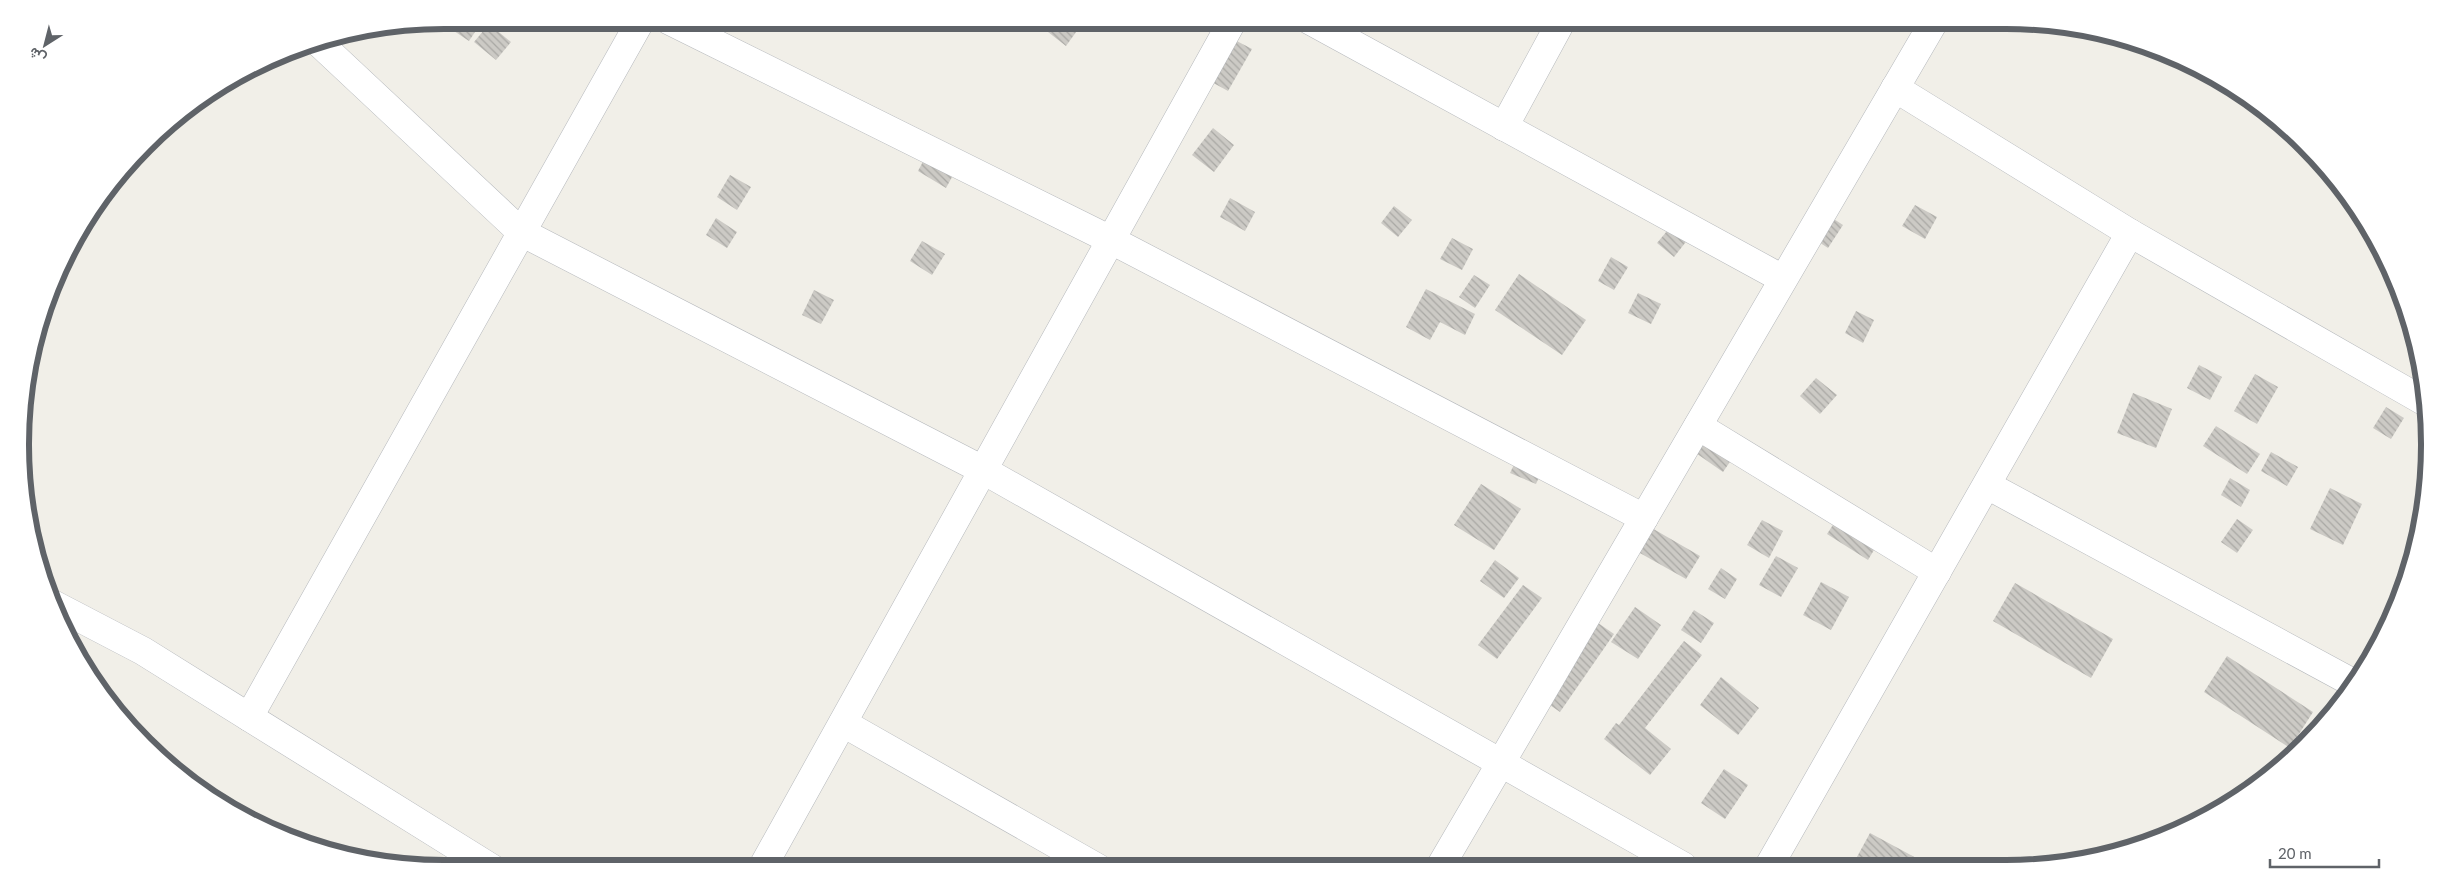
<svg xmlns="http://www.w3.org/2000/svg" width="2450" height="889" font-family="Lato,Vazirmatn,sans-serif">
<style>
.building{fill:url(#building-back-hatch)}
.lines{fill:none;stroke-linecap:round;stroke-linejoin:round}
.street-casing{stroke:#b5b8bc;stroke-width:29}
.street{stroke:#fff;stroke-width:28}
.rim{fill:none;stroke:#5f6368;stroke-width:6}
</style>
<defs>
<pattern id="building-back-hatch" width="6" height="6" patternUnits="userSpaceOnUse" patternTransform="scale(1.25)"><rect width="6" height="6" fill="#cccac5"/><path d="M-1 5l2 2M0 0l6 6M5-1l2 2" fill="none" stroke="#a9a8a4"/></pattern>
</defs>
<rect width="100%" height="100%" fill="#f1efe8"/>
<!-- building -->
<g class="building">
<path d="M454,20h23l4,3 -12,18 -21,-14z"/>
<path d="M1057,20h12l10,8 -13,18 -18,-14z"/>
<path d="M1428,20h19l-5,8z"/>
<path d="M489,24l22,18 -15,18 -22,-18z"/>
<path d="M1231,38l21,11 -24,42 -20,-11z"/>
<path d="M1213,128l21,17 -20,27 -22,-17z"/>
<path d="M928,152l29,16 -11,20 -28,-17z"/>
<path d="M730,175l21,12 -14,23 -20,-13z"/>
<path d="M1230,198l25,14 -10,19 -25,-14z"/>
<path d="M1915,205l22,12 -12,22 -23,-13z"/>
<path d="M1394,206l18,14 -14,17 -17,-14z"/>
<path d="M1823,212l20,13 -15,23 -20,-13z"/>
<path d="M716,218l21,14 -10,16 -21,-13z"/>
<path d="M1672,225l17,13 -15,19 -17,-14z"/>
<path d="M1452,238l21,11 -11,21 -22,-11z"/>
<path d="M922,241l23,13 -13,21 -22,-14z"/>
<path d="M1611,257l17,10 -14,23 -16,-9z"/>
<path d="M1519,274l67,46 -24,35 -67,-45z"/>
<path d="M1474,275l16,10 -15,23 -16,-11z"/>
<path d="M1426,289l49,25 -10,21 -25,-13 -10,18 -24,-13z"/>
<path d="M814,290l20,10 -13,24 -19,-9z"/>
<path d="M1638,293l23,11 -10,20 -23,-11z"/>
<path d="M1856,311l18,9 -11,23 -18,-10z"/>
<path d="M2199,365l23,12 -12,23 -23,-12z"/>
<path d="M2255,374l23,13 -21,37 -23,-13z"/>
<path d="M1816,378l21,17 -17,19 -20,-18z"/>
<path d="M2133,393l39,16 -16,39 -39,-15z"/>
<path d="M2386,407l18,11 -13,21 -18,-11z"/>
<path d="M1695,425l41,28 -13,19 -40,-28z"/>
<path d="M2216,426l44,28 -13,20 -44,-28z"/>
<path d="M1520,452l25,11 -9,21 -26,-11z"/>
<path d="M2271,452l27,15 -11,19 -26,-15z"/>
<path d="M2230,478l20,12 -9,17 -20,-12z"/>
<path d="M1481,484l40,25 -27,41 -40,-25z"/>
<path d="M2330,488l32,16 -19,41 -33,-16z"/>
<path d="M1840,514l40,26 -12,20 -41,-26z"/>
<path d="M2237,519l16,11 -16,23 -16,-11z"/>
<path d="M1638,520l62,36 -14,23 -62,-35z"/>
<path d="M1762,520l21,11 -14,27 -22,-13z"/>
<path d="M1776,556l22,12 -17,29 -22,-12z"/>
<path d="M1495,560l24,18 -15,20 -24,-17z"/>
<path d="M1721,568l16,11 -12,20 -17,-10z"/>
<path d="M1821,582l28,15 -18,33 -28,-15z"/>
<path d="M2015,583l98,56 -22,39 -98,-57z"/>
<path d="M1523,585l19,13 -45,61 -19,-14z"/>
<path d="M1635,607l26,18 -23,34 -27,-17z"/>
<path d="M1694,610l20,13 -13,20 -20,-13z"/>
<path d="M1588,616l26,18 -54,78 -26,-18z"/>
<path d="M1684,641l18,14 -57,73 26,21 -21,26 -46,-36 12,-16 3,2z"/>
<path d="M2227,656l86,56 -23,36 -86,-56z"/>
<path d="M1721,677l38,31 -21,27 -38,-30z"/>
<path d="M1724,769l24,16 -23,34 -24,-16z"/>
<path d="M1870,833l61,33h-79z"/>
</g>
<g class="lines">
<defs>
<g id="street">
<path d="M668,20l443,220 533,278"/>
<path d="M1309,20l474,259"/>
<path d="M317,41l204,191 462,238 700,396"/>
<path d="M1895,88l235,145 297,170"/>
<path d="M1504,127l58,-107"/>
<path d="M1698,426l239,146"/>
<path d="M1987,485l368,199"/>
<path d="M51,603l92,48 350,218"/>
<path d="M249,717l392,-697"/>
<path d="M843,723l255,145"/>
<path d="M1769,866l361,-633"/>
<path d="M1440,867l495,-847"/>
<path d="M762,868l471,-848"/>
</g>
</defs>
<!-- street casing -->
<use href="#street" class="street-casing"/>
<!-- street -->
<use href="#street" class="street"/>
</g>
<!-- crop -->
<path d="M0 0H2450V889H0ZM444 29H2006A415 415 0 0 1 2421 444V445A415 415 0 0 1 2006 860H444A415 415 0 0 1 29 445V444A415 415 0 0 1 444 29Z" fill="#fff" fill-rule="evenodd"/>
<path class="rim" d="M444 29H2006A415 415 0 0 1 2421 444V445A415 415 0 0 1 2006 860H444A415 415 0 0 1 29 445V444A415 415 0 0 1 444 29Z"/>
<!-- north arrow -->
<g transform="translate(45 45) rotate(216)" stroke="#ffffff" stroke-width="4" paint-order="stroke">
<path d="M0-4L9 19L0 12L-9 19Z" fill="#5f6368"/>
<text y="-8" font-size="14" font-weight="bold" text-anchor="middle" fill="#5f6368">ش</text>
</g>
<!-- scale -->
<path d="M2270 859v8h109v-8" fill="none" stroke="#5f6368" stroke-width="2.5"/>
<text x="2278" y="859" font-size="15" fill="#5f6368" stroke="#ffffff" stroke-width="4" paint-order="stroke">20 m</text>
</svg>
